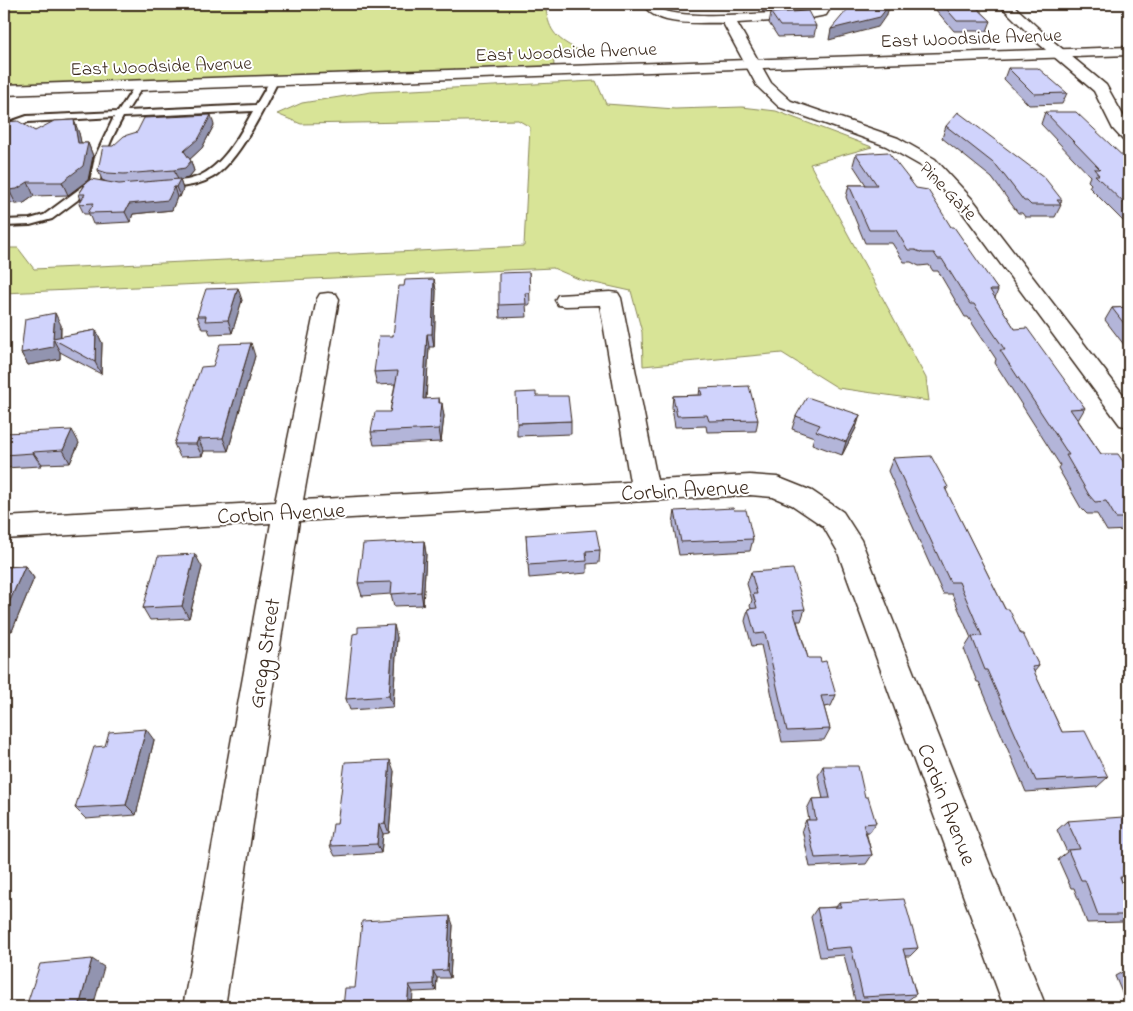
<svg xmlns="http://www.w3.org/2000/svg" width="1133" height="1011" font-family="'Indie Flower',sans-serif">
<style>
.green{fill:#d8e497;stroke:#8a875a}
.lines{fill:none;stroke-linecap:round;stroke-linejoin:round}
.service-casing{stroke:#3b2a1e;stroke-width:4}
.minor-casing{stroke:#3b2a1e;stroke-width:3}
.secondary-casing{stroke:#3b2a1e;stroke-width:3}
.service{fill:#fff;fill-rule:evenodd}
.minor{fill:#fff;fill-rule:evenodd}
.secondary{fill:#fff;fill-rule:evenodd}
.wall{fill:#b3b5d9;stroke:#3b2a1e}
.shaded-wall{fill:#9294b0;stroke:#3b2a1e}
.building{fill:#d0d3fc;stroke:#3b2a1e}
.labels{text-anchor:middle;stroke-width:4;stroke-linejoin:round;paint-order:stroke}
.far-street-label{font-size:19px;fill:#3b2a1e;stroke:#fff}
.street-label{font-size:22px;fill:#3b2a1e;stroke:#fff}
</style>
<rect width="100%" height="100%" fill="#fff"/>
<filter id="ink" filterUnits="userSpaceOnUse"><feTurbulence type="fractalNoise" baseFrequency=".02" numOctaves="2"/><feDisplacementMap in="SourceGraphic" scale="10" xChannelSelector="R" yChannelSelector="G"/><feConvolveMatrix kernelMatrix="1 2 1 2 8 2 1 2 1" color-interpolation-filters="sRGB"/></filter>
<g filter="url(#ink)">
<!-- green -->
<g class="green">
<path d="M4,4h541c4,26 8,33 33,46l-25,2 1,14 -550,20z"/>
<path d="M596,81l10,23 69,5 67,-2 34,4 96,36 -62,17 116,214 3,23 -91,-13 -56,-35 -139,13 -1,-34 -11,-41 -50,-11 -28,-12 -549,25v-45h14l16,21 490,-23 6,-119 -12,-7 -217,4 -24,-10 25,-11 69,-11z"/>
</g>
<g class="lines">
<defs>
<path id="service" d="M271,79l7,2c-13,26 -40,81 -65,96 -10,6 -22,9 -34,10 -7,1 -17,4 -22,-1 7,-6 24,-4 34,-7 30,-8 48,-43 62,-68l-130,6c-11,20 -21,41 -23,64l6,4 10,2v4h-13l-8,-4 -43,32 -22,6 -26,1v-6l26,-1 14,-4 46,-34 5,-24 19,-40 -86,5 -24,8v-6l23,-8 91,-4 18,-28 3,-1 4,3 -16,25 129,-6z"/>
<g id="minor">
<path d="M643,4h13c1,1 4,5 5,5 21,12 117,3 145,2l10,-2 4,-5h13l-7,11 -20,4 -69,4 34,60 20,18 107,37 37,21 39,42 155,201v25l-9,-2 -160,-216 -37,-42 -37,-21 -107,-39 -22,-21 -34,-63c-25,-1 -66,5 -80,-19z"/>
<path d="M999,4h13l36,33 58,48 23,41v15l-6,-1 -10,-11 -19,-38 -56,-48z"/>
<path d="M610,292l8,1 3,5 36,182 93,-5 27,2 35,14 31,21 18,28 185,467h-42l-167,-457 -14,-24 -31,-21 -19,-8 -23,-2 -451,26 -74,486h-42l88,-484 -267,16v-22l271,-15 42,-203 3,-5 8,-1 8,1 3,5 -36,201 327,-18 -30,-177 -34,1 -8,-1 -3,-5 3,-5z"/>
</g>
<path id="secondary" d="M1129,47v8l-1125,40v-10z"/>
</defs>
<!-- service casing -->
<use href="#service" class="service-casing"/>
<!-- minor casing -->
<use href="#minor" class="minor-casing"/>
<!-- secondary casing -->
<use href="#secondary" class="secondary-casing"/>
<!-- service -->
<use href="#service" class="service"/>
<!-- minor -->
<use href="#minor" class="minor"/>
<!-- secondary -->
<use href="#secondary" class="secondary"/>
</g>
<!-- wall -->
<g class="wall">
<path d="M759,4h42l-1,5 -37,3z"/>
<path d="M937,4h36l18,17 -4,10h-33l-19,-22z"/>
<path d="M771,13l45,13 -2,10 -36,1 -9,-14z"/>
<path d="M1008,68l59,25 -5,11 -33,1 -25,-26z"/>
<path d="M1045,112l84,50v65l-40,-40 2,-3 -3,-3 2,-5 -49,-52z"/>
<path d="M4,122l31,9 44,2 2,10h7l5,13 -5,24 -20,15 -34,1 -10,7 -8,1 -12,-3z"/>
<path d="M214,125l-12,23 -12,11 4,12 -6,7 -8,2 3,9 -3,8h-3l-5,13 -39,4 -3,8 -37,2 -4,-10h-5l-5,-10 2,-4 -2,-6 5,-8 -1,-1 24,-3 -5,-2 -4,-10 15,-24z"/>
<path d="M946,126l116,74 -2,4 1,1 -6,12h-30l-3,-4h-4l-26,-35 -50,-40z"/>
<path d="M856,154l60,34 35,39 47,63 -3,8 20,31 70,79 -7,12 23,34 28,16v60l-22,1 -10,-17h-10l-6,-6 -23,-40 2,-3 -65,-102 1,-4 -28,-42h-3l-27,-46h-5l-4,-6 -10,1 -8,-4h-7l-12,-19h-27l-19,-46 3,-12h17l-13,-20z"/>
<path d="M529,272l1,33h-4l1,12 -27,1 -1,-13z"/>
<path d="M434,279l2,12 -2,56h-5l-3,52 14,4 4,13 -3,26 -67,3 -3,-13 19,-20 5,-28 -18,1 -3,-13 19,-36 11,-50z"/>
<path d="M242,300l-10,33 -22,1 -2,-5h-6l-5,-13z"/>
<path d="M1129,307v43h-1l-23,-30 7,-12z"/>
<path d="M61,325v12l35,-7 6,13 -1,31 -41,-22v7l-32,6 -7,-12z"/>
<path d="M255,356l-27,95h-24l-2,5 -22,1 -6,-13 39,-78z"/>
<path d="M700,388l58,32 -2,11 -49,1 -1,-6 -31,1 -3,-20 1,-11 26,-1z"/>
<path d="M860,415l-4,13 -14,27 -30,-11 2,-7 -22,-8 4,-13z"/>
<path d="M571,421v13l-54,2v-13z"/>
<path d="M4,433l75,10 -9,20 -28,1 -1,2 -37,2z"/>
<path d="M893,458l55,29 -2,4 59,118 16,25 18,32 -5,6 28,60 46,45 -11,10 -71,5 -47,-110h-2l-13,-33 7,-11 -19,-44h-9l-55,-123z"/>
<path d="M675,511l78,28 -3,12 -71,4 -6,-32z"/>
<path d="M526,535l74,15 -1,13 -12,1v9l-58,5z"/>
<path d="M424,541l2,13 -3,51 -29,1 -3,-12 -29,2 -4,-13z"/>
<path d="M25,566l9,12 -22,53h-8v-64z"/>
<path d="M202,567l-13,51 -39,2 -7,-12z"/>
<path d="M751,572l54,37 -4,12h-4l11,37 28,37 -5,11 -7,1 6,22 -6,11 -42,2 -21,-97 -9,1 -7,-25 3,-12 3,-1 -1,-2 2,-6 -5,-16z"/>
<path d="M358,633l39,4 -4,70 -43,3 -4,-11z"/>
<path d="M154,740l-18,75 -50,4 -11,-11z"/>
<path d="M823,766l42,31 11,26 -6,9h-4l6,23 -6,9 -56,3 -8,-38 4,-9h3l-2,-11 5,-10h11l-5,-23z"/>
<path d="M394,771l-5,62 -6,1 -2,19 -46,3 -5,-10 7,-22z"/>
<path d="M1067,821l62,10v53l-6,1 6,16v17l-6,4 -36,1 -13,-35h-3l-13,-29 9,-7 -10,-22z"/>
<path d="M839,903l79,45 -8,8h-5l11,38 -9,7 -51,3 -12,-49 -24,2 -9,-40 6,-9 19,-1z"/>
<path d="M453,925l-3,53h-13l-1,13 -23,1 -58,-4z"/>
<path d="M1128,969h1v38h-1l-13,-31z"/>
</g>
<!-- shaded-wall -->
<g class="shaded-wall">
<path d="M890,4l-3,10 -9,13 -49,13 2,-11z"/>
<path d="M211,115l3,10 -12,23 -14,13 -4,-10z"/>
<path d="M74,120l5,13 5,23 -6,-13z"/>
<path d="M88,143l5,13 -5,24 -20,15 -6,-13z"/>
<path d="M191,161l3,10 -6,7 -8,2 3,9 -3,8 -4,-10 2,-7 -4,-10z"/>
<path d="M28,182l6,14 -10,7 -8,1 -7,-14z"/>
<path d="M174,187l3,10 -5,13 -39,4 -3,8 -5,-10 4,-8z"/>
<path d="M434,279l2,12 -2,56 -2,-13z"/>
<path d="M238,288l4,12 -10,33 -4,-13z"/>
<path d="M55,313l6,12 -1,18 -7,-5z"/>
<path d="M96,330l6,13 -1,31 -6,-12z"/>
<path d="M427,334l2,13 -4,65 -2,-13z"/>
<path d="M53,339l7,13v7l-32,6 -7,-12z"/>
<path d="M251,343l4,13 -27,95 -5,-13z"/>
<path d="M439,398l2,12 1,-7 2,13 -3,26 -2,-13z"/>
<path d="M860,415l-4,13 -14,27 4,-13z"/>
<path d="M72,430l7,13 -9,20 -7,-13z"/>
<path d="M198,439l6,12 -2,5 -6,-12z"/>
<path d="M33,452l9,12 -1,2 -8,-13z"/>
<path d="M424,541l2,13 -3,51 -2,-13z"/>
<path d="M195,554l7,13 -13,51 -7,-12z"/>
<path d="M25,566l9,12 -22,53 -8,-10v-7z"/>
<path d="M394,625l3,12 -4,70 -4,-11z"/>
<path d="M146,729l8,11 -18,75 -10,-10z"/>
<path d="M390,760l4,11 -5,62 -4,-10z"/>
<path d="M379,824l4,10 -2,19 -4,-9z"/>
<path d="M450,916l3,9 -3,53 -3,-8z"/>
<path d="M92,959l12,8 -11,40h-14z"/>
<path d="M433,971l4,7 -1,13 -3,-7z"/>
<path d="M409,985l4,7 -1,15h-5z"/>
</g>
<!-- building -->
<g class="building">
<path d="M852,4h38l-10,13 -49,12z"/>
<path d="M942,4h31l18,17h-34z"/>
<path d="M808,11l8,15h-36l-9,-13z"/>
<path d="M1008,68h30l29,25 -33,1z"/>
<path d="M958,112l86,65 18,23h-5l4,5h-30l-4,-4h-3l-27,-35 -51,-40z"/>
<path d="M1045,112h31l53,50v46l-34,-33h4l-5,-6h6z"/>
<path d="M211,115l-12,23 -15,13 7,10 -6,7 -11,2 -50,4 -17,-1 -9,-3 5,-24h10l11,-10 13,-4 7,-14z"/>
<path d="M74,120l4,23h10l-5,23 -21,16h-34l-11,7 -8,1 -5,-1v-67l14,-1 17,10 19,-10z"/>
<path d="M888,152l28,36 12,2 23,37h3l44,63h-8l25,39 12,-1 58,80 -15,1 31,45h17l11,16v48h-13l-10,-17 -11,1 -6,-7 -23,-40h3l-69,-105h5l-31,-46h-4l-28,-45h-4l-4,-6h-11l-8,-3h-7l-12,-20h-27l-20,-45h28l-21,-31z"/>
<path d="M91,179l28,5 61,-5 -4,8h-2l-6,13 -39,4 -4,8 -37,1 6,-10 -15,1 6,-10h-6l6,-9h-2z"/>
<path d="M529,272l1,21h-5l1,11 -27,1v-32z"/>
<path d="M434,279l-2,55h-5l-4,65 16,-1v5h3l-3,26 -68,3 4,-20h15l8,-41 -24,1 5,-36h14l6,-50h5l1,-6z"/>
<path d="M238,288l-10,32 -23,1 1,-5h-9l9,-27z"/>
<path d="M1129,307v23l-17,-22z"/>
<path d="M55,313l-2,25 43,-8 -1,32 -42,-23v8l-32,6 4,-34z"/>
<path d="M251,343l-28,95 -25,1 -2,5h-22l27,-77 12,-1 7,-22z"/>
<path d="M749,386l9,34 -49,1 -2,-6 -30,1 -4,-20 29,-1 -2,-7z"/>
<path d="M536,392v4h32l3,25 -54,2 -1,-30z"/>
<path d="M807,397l53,18 -14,27 -30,-11 4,-6 -24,-9z"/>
<path d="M72,430l-9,20 -30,2v1l-29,2v-22z"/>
<path d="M931,456l17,31 -3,1 60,121h4l12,25h2l16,32 -7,1 30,65 23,-1 23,46 -72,4 -49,-111h-2l-13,-33 10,-1 -23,-54h-9l-57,-124z"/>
<path d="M733,508l1,2h12l7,29 -72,3 -6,-31z"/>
<path d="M596,530l4,20 -14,1 1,10 -59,4 -2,-30z"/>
<path d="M424,541l-3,51 -30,2 1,-12 -34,1 5,-39z"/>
<path d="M195,554l-13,52 -39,2 15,-52z"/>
<path d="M25,566l-21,48v-47z"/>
<path d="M793,569l12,40 -12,1 15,48h12l1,4 5,-1 10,34 -15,1 9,33 -43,2 -22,-98 -10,1 -7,-25 9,-1 -4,-14h4l-6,-22z"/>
<path d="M394,625l-5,71 -43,3 7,-65 5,-1v-6z"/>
<path d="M146,729l-20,76 -51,3 19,-61 11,-1 4,-14z"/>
<path d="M390,760l-5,63 -6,1 -2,20 -47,2 3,-22h4l8,-62z"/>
<path d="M823,766h35l7,31h3l8,26 -13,1 9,31 -57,3 -9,-38h10l-4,-21 18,-1z"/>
<path d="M1123,817l6,14v46h-9l9,24v14h-31l-13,-35h-4l-13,-30 12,-1 -13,-28z"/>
<path d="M904,899l14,49 -15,1 13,45 -53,3 -12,-50 -25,2 -9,-41 24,-1 -2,-4z"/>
<path d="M450,916l-3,54 -14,1v13l-24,1 -2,22h-64l2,-19h10l7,-67z"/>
<path d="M92,959l-13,48h-53l14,-43z"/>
</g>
</g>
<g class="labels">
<!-- far-street labels -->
<g class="far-street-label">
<text transform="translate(971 37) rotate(-2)" y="7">East Woodside Avenue</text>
<text transform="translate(566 51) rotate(-2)" y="7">East Woodside Avenue</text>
<text transform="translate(161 65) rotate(-2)" y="7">East Woodside Avenue</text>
<text transform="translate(949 190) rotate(46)" y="7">Pine Gate</text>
</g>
<!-- street labels -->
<g class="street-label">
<text transform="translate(685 489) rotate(-3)" y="8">Corbin Avenue</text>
<text transform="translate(281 512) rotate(-3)" y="8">Corbin Avenue</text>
<text transform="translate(263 653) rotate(-81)" y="8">Gregg Street</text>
<text transform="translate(948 804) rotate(69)" y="8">Corbin Avenue</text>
</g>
</g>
<!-- margin -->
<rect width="1133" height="1011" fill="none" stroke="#fff" stroke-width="20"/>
<rect x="10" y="10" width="1113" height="991" fill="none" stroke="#3b2a1e" stroke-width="2" filter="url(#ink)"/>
</svg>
